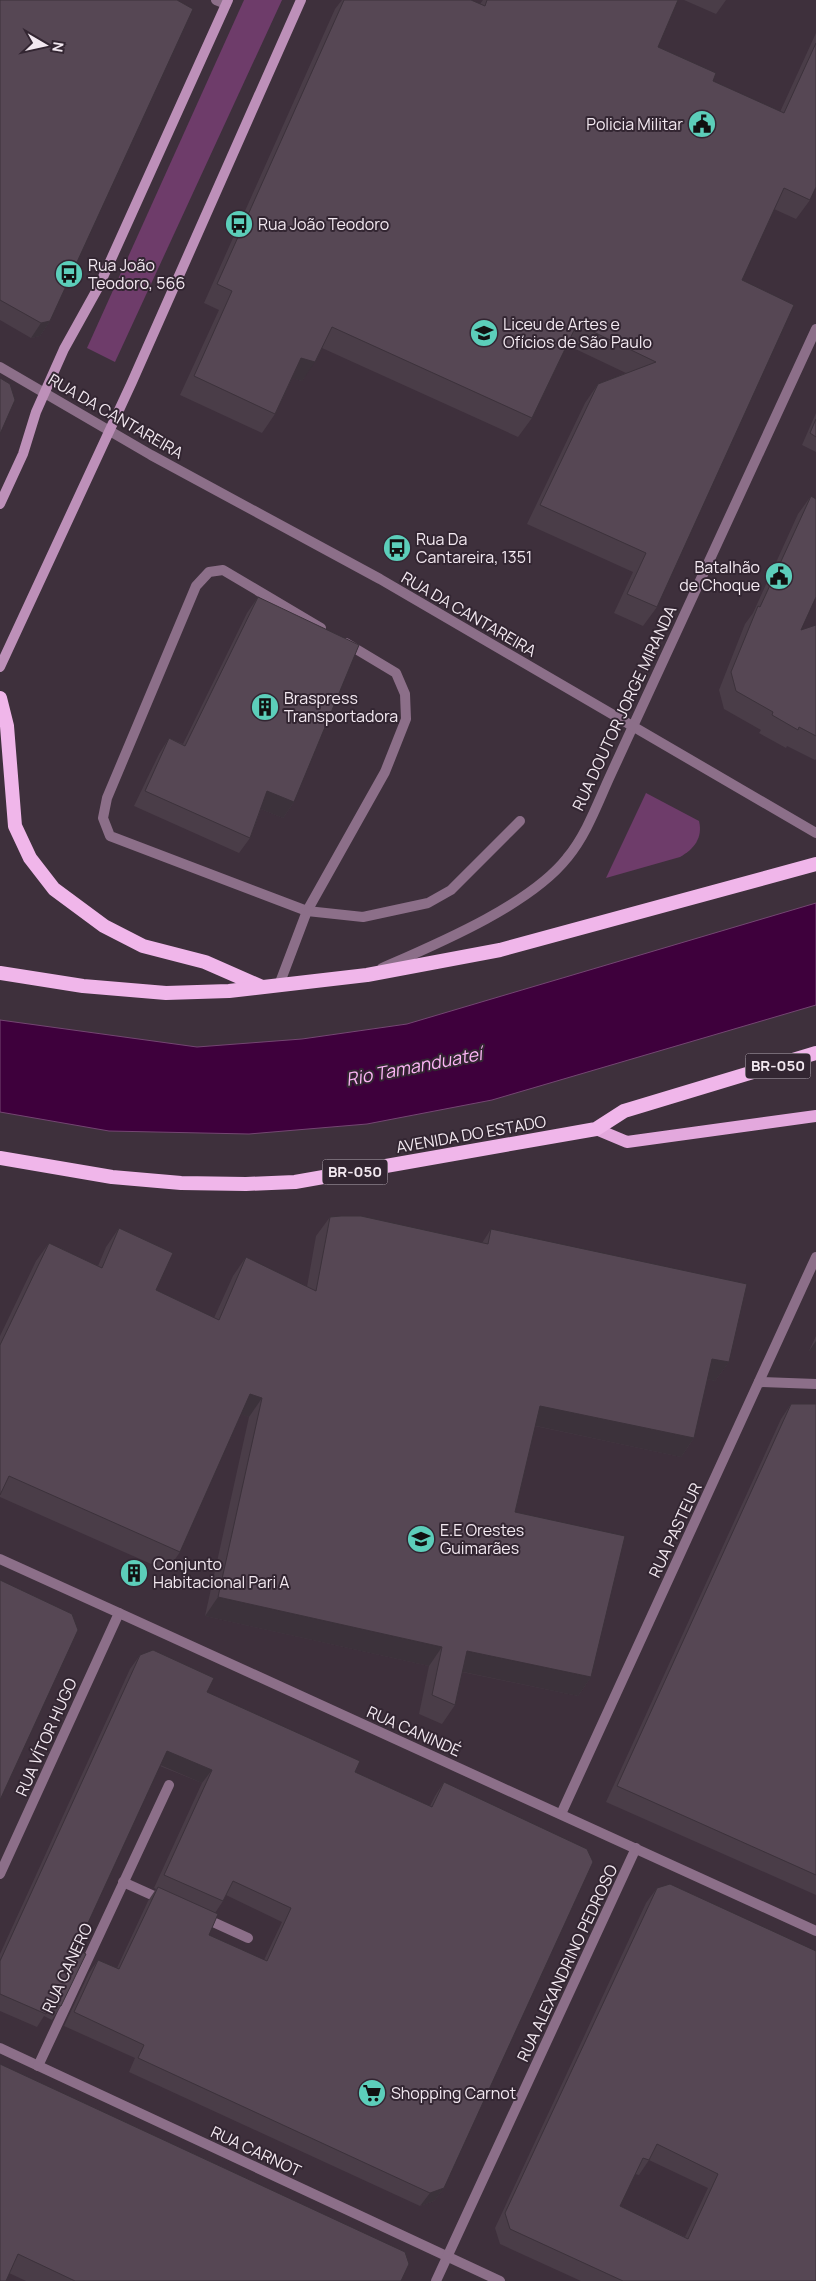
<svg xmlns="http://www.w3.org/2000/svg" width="816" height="2281" font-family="Manrope,sans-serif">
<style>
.green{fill:#6e3c6a}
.water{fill:#3e003c;stroke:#744672}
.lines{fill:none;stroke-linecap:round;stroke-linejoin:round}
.service{stroke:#8c6f89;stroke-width:10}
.minor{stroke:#8c6f89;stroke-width:10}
.tertiary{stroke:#8c6f89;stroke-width:10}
.secondary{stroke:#bd90b9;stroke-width:10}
.primary{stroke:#e3a8dd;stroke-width:12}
.trunk{stroke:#f0b6ea;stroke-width:14}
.wall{fill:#4a3d48;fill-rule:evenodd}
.shaded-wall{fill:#3c323b}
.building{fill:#564754;stroke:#3c323b;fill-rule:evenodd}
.labels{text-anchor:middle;stroke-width:4;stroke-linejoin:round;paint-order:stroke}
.shield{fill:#332632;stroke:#b9aeb8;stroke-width:1}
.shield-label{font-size:15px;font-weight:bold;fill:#f3e9f1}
.poi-label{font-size:16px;fill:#f3e9f1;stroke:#332632;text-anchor:start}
.street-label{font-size:16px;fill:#f3e9f1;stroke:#332632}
.water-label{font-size:18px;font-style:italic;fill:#fdb6f6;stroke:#332632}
</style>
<rect width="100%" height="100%" fill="#3e303c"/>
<!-- green -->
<g class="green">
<path d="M244,0h38l-167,362 -28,-14z"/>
<path d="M646,793l53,28c4,17 -5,28 -19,36l-74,21z"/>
</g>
<!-- water -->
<path class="water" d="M816,903v102l-324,95 -125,24 -118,10 -140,-3 -109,-19v-92l197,27 105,-8 105,-15z"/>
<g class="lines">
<!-- service -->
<g class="service">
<path d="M321,628l-98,-58 -14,2 -13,14 -89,212 -4,20 7,18 197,75 56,6 65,-14 23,-13 69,-69"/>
<path d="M279,985l28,-74 78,-139 21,-53 -1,-25 -9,-21 -50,-30"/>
</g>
<!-- minor -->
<g class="minor">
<path d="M216,0l10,4"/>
<path d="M382,968c55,-24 148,-63 185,-110 20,-24 31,-56 44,-84l205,-445"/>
<path d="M759,1382l57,2"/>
<path d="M0,1559l119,54"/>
<path d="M123,1882l40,18"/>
<path d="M202,1917l46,21"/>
<path d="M0,2048l500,233"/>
<path d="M38,2066l131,-281"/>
</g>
<!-- tertiary -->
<g class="tertiary">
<path d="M0,367l151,88 229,124 436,254"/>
<path d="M561,1814l255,-557"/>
<path d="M0,1874l119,-261 697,318"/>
<path d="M436,2281l200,-433"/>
</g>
<!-- secondary -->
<g class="secondary">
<path d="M0,504l23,-50 13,-42 28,-63 35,-63 129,-286"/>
<path d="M0,667l132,-285 169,-382"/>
</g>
<!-- primary -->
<path class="primary" d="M596,1129l31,13 189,-26"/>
<!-- trunk -->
<g class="trunk">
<path d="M0,698l7,28 8,100 15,32 24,31 50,37 39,20 62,16 57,25"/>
<path d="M0,973l83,13 83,7 63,-2 138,-16 133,-25 316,-86"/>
<path d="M0,1158l112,19 69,6 65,1 49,-2 301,-53 28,-18 192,-58"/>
</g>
</g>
<!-- wall -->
<g class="wall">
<path d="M0,0l50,321 -10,15 -9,2 -31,-18z"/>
<path d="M342,0h129l9,4 3,-4h195l-20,47 55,34 67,31 36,-79v154l-6,13 -14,19 -22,-10 -32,71 -85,327 -14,19 -29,-13 19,-41 -106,-48 58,-121 13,-19 28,-11 -59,-28 -35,73 -14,19 -196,-89 -20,33 -10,-3 -17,36 -13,19 -82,-38 39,-85 -15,-7 131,-294z"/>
<path d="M684,0h42l-10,14z"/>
<path d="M816,413v39l-14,-7z"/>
<path d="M811,496l-10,134 15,-5v134l-1,1 -28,-14 -1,2 -27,-15 2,-3 -37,-21 -5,-19 26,-66 8,-11 45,-99z"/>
<path d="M258,597l36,205 -11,16 -22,-9 -11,29 -11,15 -105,-47 25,-52 10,-16 14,6 64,-131z"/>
<path d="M330,1217l152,26 9,-14 238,133 -14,19 -8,-2 -13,59 -13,19 -146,-31 -20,86 76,165 -13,19 -116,-24 -7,33 -13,19 -23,-10 10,-48 -224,-50 44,-199 -8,-3 -61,138 -13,19 -167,-74v-161l36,-75 13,-18 49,23 8,-19 13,-19 37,62 58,28 19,-42 13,-19 61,30 9,-51z"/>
<path d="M816,1336v15h-7z"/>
<path d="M791,1404h25v491l-210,-93 175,-383z"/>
<path d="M140,1655l215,117 75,34 5,-10 9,-14v406l-10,13 -14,5 -291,-134 6,-14 -71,-32 25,-53 9,-13 19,8 31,-67 8,-12 -2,-1 48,-105 -42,-17 -84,183 -15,57 -9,14 -8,-4 -7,11 -37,-16v-57l130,-285zM226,1895l56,27 -18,38 -55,-25 6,-22 8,-12z"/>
<path d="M657,1888l159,393h-235l-81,-37 -5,-16 151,-325zM649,2160l59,28 -23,49 -65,-31 15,-32 4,1z"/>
<path d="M0,2064l401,217h-375l-17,-8z"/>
</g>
<!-- shaded-wall -->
<g class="shaded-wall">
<path d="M50,321l-10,15 -9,2 10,-15z"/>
<path d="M301,358l14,4 -13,19 -14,-4z"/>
<path d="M267,791l27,11 -11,16 -27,-11z"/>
<path d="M816,1341v10h-7z"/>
<path d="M712,1359l17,3 -14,19 -16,-4z"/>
<path d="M250,1394l12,4 -13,19 -12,-4z"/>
<path d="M540,1406l154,32 -13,19 -154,-33z"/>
<path d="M218,1597l224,50 -13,19 -224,-50z"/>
<path d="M467,1651l124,26 -13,19 -124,-26z"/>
<path d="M167,1751l45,19 -10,13 -44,-19z"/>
<path d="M444,2188l-10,13 -14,5 10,-13z"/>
</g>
<!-- building -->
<g class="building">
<path d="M0,0h177l16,9 -143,312 -9,2 -41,-23z"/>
<path d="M344,0h127l14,6 2,-6h191l-20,47 58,26 -3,8 71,32 32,-70v144l-6,13 -26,-12 -42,92 52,25 -137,302 -30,-13 19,-41 -106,-48 58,-121 58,-22 -79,-38 -45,94 -200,-91 -17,35 -14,-4 -26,56 -81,-38 38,-85 -15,-7z"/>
<path d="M0,378l10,6 5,16 -15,34z"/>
<path d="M816,419v18l-6,-4z"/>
<path d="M811,496l5,3v98l-15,33 15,-5v111l-17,-9 -1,3 -26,-15 1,-3 -37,-21 -5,-19 27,-66 2,1z"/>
<path d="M258,597l101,48 -65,157 -27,-11 -17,47 -105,-47 24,-53 16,8z"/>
<path d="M341,1216h20l127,28 3,-15 256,55 -18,78 -17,-3 -18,79 -154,-32 -25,106 110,24 -34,141 -124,-26 -12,54 -23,-10 10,-48 -224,-50 44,-199 -12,-4 -70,158 -171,-76 -9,19v-150l49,-102 53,25 17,-40 54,25 -17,37 63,30 27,-63 70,34 14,-74z"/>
<path d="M791,1404h25v471l-199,-89z"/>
<path d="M0,1580l72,34 6,16 -78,170z"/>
<path d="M153,1650l61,28 -7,14 153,69 -5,11 77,35 12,-25 143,67 6,13 -149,326 -14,5 -292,-135 6,-13 -70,-33 24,-52 21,9 39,-82 60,27 -9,21 58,26 24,-53 -58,-27 -10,20 -59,-26 48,-105 -45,-19 -91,198 10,5 -25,52 -9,-4 -6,12 -46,-20v-33l140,-306z"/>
<path d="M670,1884l146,67v330h-193l-113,-52 -5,-16 152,-325zM657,2144l61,30 -30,65 -68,-33 23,-48 6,2z"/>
<path d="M0,2064l405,188 4,12 -8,17h-326l-57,-27 -12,27h-6z"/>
</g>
<!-- icons -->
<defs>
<symbol id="civic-disc" viewBox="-11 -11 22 22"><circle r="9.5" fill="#5cceba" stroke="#332632"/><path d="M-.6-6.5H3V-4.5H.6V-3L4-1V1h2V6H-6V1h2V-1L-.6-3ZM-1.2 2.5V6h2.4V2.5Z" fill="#111"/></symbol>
<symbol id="bus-disc" viewBox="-11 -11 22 22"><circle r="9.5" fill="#5cceba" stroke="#332632"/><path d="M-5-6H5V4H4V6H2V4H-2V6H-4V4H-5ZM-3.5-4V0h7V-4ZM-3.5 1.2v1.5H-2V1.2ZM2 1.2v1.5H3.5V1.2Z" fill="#111"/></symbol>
<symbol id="university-disc" viewBox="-11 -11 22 22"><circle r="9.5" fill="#5cceba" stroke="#332632"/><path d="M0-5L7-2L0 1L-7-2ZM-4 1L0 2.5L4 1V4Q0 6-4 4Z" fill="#111"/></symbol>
<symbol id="building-disc" viewBox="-11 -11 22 22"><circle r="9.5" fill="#5cceba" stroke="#332632"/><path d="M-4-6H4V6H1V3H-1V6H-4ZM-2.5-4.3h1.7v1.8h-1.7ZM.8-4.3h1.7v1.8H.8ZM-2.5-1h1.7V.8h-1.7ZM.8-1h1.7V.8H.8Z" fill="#111"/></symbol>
<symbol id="school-disc" viewBox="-11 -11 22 22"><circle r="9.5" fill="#5cceba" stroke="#332632"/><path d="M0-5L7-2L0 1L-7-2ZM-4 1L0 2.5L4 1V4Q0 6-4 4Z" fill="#111"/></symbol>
<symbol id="supermarket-disc" viewBox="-11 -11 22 22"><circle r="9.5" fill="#5cceba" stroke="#332632"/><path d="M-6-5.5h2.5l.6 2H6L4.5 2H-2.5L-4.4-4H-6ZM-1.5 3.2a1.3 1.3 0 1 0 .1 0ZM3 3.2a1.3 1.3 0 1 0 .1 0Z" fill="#111"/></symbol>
</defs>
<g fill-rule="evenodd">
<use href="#civic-disc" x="686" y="108" width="32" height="32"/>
<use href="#bus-disc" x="223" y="208" width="32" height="32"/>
<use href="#bus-disc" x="53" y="258" width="32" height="32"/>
<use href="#university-disc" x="468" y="317" width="32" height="32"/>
<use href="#bus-disc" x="381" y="532" width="32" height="32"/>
<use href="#civic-disc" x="763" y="560" width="32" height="32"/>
<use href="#building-disc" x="249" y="691" width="32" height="32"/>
<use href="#school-disc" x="405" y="1523" width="32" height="32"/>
<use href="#building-disc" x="118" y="1557" width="32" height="32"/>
<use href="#supermarket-disc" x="356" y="2077" width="32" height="32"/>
</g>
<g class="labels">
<!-- shield labels -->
<g class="shield">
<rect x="745.5" y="1053.5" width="65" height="25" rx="4"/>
<rect x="322.5" y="1159.5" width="65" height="25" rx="4"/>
</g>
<g class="shield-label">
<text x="778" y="1071">BR-050</text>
<text x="355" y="1177">BR-050</text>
</g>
<!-- poi labels -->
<g class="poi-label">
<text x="683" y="130" text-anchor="end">Policia Militar</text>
<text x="258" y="230">Rua João Teodoro</text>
<text x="88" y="271">Rua João<tspan x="88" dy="18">Teodoro, 566</tspan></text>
<text x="503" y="330">Liceu de Artes e<tspan x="503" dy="18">Ofícios de São Paulo</tspan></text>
<text x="416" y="545">Rua Da<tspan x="416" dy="18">Cantareira, 1351</tspan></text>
<text x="760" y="573" text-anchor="end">Batalhão<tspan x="760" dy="18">de Choque</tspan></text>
<text x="284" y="704">Braspress<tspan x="284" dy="18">Transportadora</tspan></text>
<text x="440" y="1536">E.E Orestes<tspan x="440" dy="18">Guimarães</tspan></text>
<text x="153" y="1570">Conjunto<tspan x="153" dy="18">Habitacional Pari A</tspan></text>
<text x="391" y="2099">Shopping Carnot</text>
</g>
<!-- street labels -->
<g class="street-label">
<text transform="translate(116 416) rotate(30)" y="6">RUA DA CANTAREIRA</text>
<text transform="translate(469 614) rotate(30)" y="6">RUA DA CANTAREIRA</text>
<text transform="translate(624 708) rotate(-65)" y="6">RUA DOUTOR JORGE MIRANDA</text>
<text transform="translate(471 1134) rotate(-10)" y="6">AVENIDA DO ESTADO</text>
<text transform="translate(675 1530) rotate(-65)" y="6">RUA PASTEUR</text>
<text transform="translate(414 1731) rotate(24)" y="6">RUA CANINDÉ</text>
<text transform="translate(46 1737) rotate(-66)" y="6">RUA VÍTOR HUGO</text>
<text transform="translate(567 1963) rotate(-65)" y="6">RUA ALEXANDRINO PEDROSO</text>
<text transform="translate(67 1968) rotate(-65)" y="6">RUA CANERO</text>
<text transform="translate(256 2151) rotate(25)" y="6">RUA CARNOT</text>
</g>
<!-- water labels -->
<g class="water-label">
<text transform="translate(414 1067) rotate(-11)" y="6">Rio Tamanduateí</text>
</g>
</g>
<!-- north arrow -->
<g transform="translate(45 45) rotate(99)" stroke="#332632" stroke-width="4" paint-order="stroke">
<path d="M0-4L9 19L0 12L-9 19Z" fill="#f3e9f1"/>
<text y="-8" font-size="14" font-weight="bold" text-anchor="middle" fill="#f3e9f1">N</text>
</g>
</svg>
